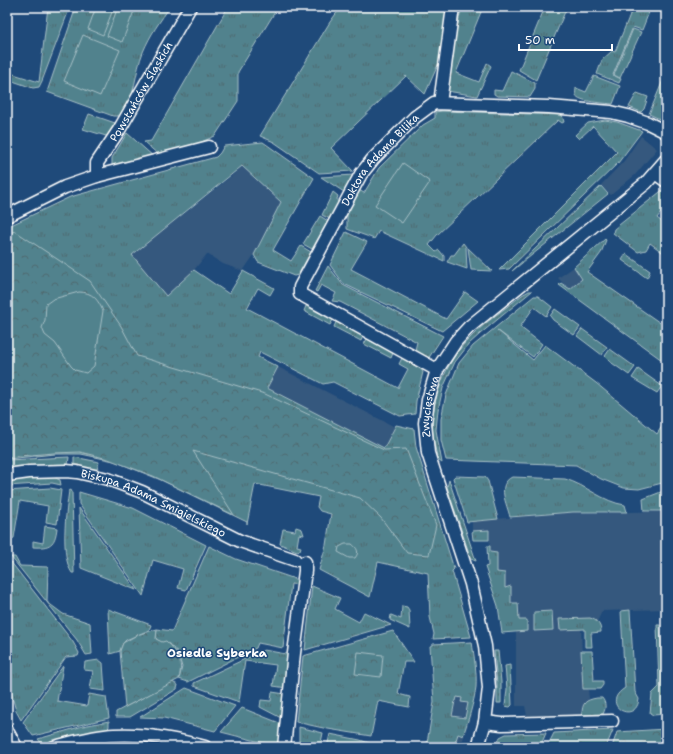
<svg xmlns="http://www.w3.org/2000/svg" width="673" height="754" font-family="'Shantell Sans',sans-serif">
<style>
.built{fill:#35587e}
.grass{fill:url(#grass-tufts);stroke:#a8c0c6;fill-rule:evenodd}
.forest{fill:url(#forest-crowns);stroke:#a8c0c6}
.garden{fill:#51828d;stroke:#a8c0c6}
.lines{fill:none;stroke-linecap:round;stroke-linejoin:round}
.minor-casing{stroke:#fff;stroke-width:15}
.minor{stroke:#1f4a7a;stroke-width:12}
.labels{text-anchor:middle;stroke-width:3;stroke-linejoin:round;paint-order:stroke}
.street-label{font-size:11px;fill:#fff;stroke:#1f4a7a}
.neighbourhood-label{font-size:12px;font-weight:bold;fill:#fff;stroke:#1f4a7a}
</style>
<defs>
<pattern id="grass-tufts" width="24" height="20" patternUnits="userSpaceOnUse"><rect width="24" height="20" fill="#51828d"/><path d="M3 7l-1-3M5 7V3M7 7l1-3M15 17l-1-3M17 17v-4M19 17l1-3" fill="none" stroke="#4f6a70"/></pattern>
<pattern id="forest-crowns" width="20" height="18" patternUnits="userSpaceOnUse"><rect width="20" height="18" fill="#51828d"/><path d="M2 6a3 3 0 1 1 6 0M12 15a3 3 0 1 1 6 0" fill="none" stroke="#4f6a70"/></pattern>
</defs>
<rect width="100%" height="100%" fill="#1f4a7a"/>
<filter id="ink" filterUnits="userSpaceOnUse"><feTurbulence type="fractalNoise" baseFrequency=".025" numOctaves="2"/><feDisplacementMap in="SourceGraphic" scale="8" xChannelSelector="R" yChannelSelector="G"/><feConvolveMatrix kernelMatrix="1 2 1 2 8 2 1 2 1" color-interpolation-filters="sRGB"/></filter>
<g filter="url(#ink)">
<!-- built -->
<g class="built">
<path d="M641,136l16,13 -22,26 -24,20 -10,-10 23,-24z"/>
<path d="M242,166l39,36 -27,53 -11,16 -20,-7 -16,-10 -13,16 -28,26 -34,-41 102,-81z"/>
<path d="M574,267l8,12 -12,11 -12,-12z"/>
<path d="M278,367l117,60 -11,21 -117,-60z"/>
<path d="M666,511v98l-64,2 -5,11 -12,7h-4l2,60h5l1,10 -4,3 -3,5v8l-55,1 -2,-10h-9v-75l11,-1v-10h-8l-8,-17v-16l-6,1 -8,-16v-19l-7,-1 -1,-22 -17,1v-10l101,-9 23,1z"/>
<path d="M453,690l20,5 -2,19 -10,32 -6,-2 -8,-19z"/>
</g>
<!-- grass -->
<g class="grass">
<path d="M48,7h22l-28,74 -3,6 -6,1 -26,-9v-7l32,10z"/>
<path d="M76,7h94c-10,14 -20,28 -27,45 -8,20 -8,45 -20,64h-10l-66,-24z"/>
<path d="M228,7h50l-40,65v29l-23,35 -25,11 -30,9 -16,-14 7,-1z"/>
<path d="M341,7h106l-6,51 -16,36 -19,-18 -75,72 22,23 -34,2 -45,-31 -14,-6 70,-114z"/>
<path d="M464,7h19l-27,66 23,9 8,-19 4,3 -14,30 -30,-5 3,-33 11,-48z"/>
<path d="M545,7h22l-31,73 -17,-10z"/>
<path d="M633,7h18l-9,23 -9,-3 -20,48 8,4 -2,4 -22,-9 5,-14 10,-9 3,1z"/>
<path d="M511,71l24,12v6l-5,8 -33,-1 -3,-2v-4l8,1z"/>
<path d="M666,73v49l-17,-8z"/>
<path d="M594,76l26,10 -7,18c-8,-1 -35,-2 -37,-9 -1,-1 0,-6 0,-7l10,4z"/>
<path d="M637,93l11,4 -4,12 -3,3 -12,-5z"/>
<path d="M442,111l120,4 2,7 -2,1 -4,-3 -121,115 -8,10 7,7 3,-2 5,6v5l-65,-30 -5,8c-9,-4 -17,-6 -27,-10v-16l10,-24 7,4 15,-25 44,-43 12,-7v-6z"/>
<path d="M89,114l29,10 -9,11 -3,1 -23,-7z"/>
<path d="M605,120l12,2 25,9 -24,32 -109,106 -10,1 118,-118 -24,-26 -14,13 -4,-4 13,-12z"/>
<path d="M127,133l27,24 -42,9v-8z"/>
<path d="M263,142l51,36 -41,72 18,11 10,-15 10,6 -13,23 -4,1 -36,-14 -4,-7 27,-53 -39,-36 -110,89 34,41 28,-26 35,24 14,-23 31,17 -4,7 -12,-7 -11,20 151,80 10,-19 -9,-5 3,-6 18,9 3,5 -7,29 -1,13 -15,2 -67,-34 -10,2 -63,-32 -2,5 20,10 -11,21 117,60 12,-23 18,4 2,18 38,122 -2,2 19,66 -38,2 1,-5 -4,-17 -2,-44 -50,-11 -8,35 -51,-27 7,-25 5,-31 -11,-3 -3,-4 2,-10 -64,-13 -8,40v-2l-86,-42 -47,-19 -33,-7h-26l-48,5v-232l63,-30 146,-40 4,-4 4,-7z"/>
<path d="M354,175l-10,17 -23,-15z"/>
<path d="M601,186l7,8 -96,77z"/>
<path d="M665,188l1,18 -9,12 9,7v30l-16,-12 -4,7 -8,2 -25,-19 1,-4z"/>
<path d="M333,192l5,4 -1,3 1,5 -8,15 -8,-4z"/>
<path d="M320,216l8,5 -16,28 -9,-5z"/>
<path d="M346,232l21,10 -16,27 95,50 19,-27 13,9 -36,30 -98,-47 -14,-19z"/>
<path d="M605,239l1,1 -5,13 -14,19 79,55v36l-107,-78 2,-2 9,6 12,-10 -8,-12z"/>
<path d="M463,243l3,4 1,22 -20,-7 4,-7h3z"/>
<path d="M468,248l24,23 -21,-1z"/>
<path d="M626,254l24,17 -3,7 -25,-18z"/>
<path d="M328,266l15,19 100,51 -15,23 -14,-5 3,-12 -77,-40 -8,-1 4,-8 -15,-8 -4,7 -2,-1z"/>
<path d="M529,291h3l-52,43 -11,10 -14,18 -12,26 -5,22 -2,20 6,33 -4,-3c-2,-8 -4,-16 -5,-24 -4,-33 13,-76 37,-98 15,-16 35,-29 52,-43z"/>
<path d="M534,296h4l14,11 -6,9 -12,-9 -14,20 22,17 -9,13 -36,-27 36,30 12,-15 51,38 61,51 9,-14v62l-27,7 -15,-1 -23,-9 -25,-14 -130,-5 -5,-20v-21l5,-24 13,-32 14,-17z"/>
<path d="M306,306l27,14 -3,5 -26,-14z"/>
<path d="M555,309l25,18 -6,8 -21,-15 -3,-4z"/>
<path d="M336,322l27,14 -2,5 -27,-14z"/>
<path d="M582,329l25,18 -5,8 -25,-19z"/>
<path d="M367,339l26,14 -2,5 -27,-14z"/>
<path d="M610,349l25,18 -6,8 -20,-14v-1l-4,-4z"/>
<path d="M638,369l24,17 -5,7 -25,-15z"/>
<path d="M69,457l-1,8 -61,4v-9z"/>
<path d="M74,457l25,5 -2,8 -23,-4z"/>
<path d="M33,476l20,1 7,3 1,5 -9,-2 -45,3v-6z"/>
<path d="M455,476l30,1 3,4 10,38 -31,3 -14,-44z"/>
<path d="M512,477l53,2c21,6 38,23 60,26l2,7h-54l-63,5c-3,-13 -14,-32 2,-40z"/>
<path d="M449,480l27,81 -5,-2 -24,-72z"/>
<path d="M50,488l11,2 -4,34 -11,-2 2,-16 -28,-5 -6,37 -7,3v-50z"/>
<path d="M71,490l1,2 2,81h-2c-12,-17 -6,-62 -3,-82z"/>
<path d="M666,490v21h-22l-1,-12z"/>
<path d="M79,492l54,16 73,37 -20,45 -8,-2 5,-19 -30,-9 -10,36 -64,-92z"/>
<path d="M79,508l57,82 -55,-22z"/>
<path d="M45,526l12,2c-2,17 -7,20 -24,19v-6l10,2z"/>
<path d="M296,527l6,2 2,6 -5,-1 -2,12 4,1 -1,3 -3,1 -17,-7 3,-15 12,2z"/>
<path d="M489,530v10h-16l-1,-9z"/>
<path d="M209,546l27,13 65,22 -1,4 -9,-1 -8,64 -25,-5 -2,5 -68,34 -9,-3 3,-12 -5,-16 -18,-10 -3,-2 1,-10 15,2z"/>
<path d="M487,546h3v6l7,1v19l8,1v15l6,-2v17h7l1,17h8v11l-25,2 -4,-27 -13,-39 3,-1z"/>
<path d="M7,557l66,85 6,11 -1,3 -12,1 -45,63 -5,-9 -9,-33z"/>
<path d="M11,557h4l5,9 28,1 -1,35 16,12 27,9 2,31 -6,1 -9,-15z"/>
<path d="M312,586l28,12 -5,11 24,13 5,-10 27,13 -86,25z"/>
<path d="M402,606l5,1 2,3 1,19 -20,-9 1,-5 10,4z"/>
<path d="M108,609l43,16 -2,5 -23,10 -3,3 -3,8 -10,3z"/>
<path d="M630,610l5,82 4,7c-3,27 -41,6 -14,-11l-4,-77z"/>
<path d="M552,611l1,19 -19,1v-19z"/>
<path d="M590,618c7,2 11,7 11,14l-10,1 1,14h-7v-18l-25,1 -1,-11z"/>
<path d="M657,625h3l3,60 3,2v27l-13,1 -3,-2 2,-19 7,-7z"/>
<path d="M393,631l21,31h-10l-6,32 12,3 -1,10 -31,-6 -7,35 -43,-7 -32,-7 7,-66z"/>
<path d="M472,642c2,15 5,30 4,45 -2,16 -8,33 -13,49l-5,-2 -3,9 6,2 -1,2h-40l1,-3 6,-1 7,-41 -4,-56 3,-1v-1zM457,697l5,1 -1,4 7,1 -3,15 -13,-2 3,-15h1z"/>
<path d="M264,650l27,5 -4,33 -14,-2 3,-21 -31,-4 -6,41 -45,-16v-3z"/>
<path d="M494,651h4l3,31v21h-4v-19z"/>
<path d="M581,651h11l2,30h9v4l-3,4h-17z"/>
<path d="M99,660l4,3 2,28 -15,-2 3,-18 -9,-1 1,-8z"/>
<path d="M510,665l2,40 -2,2 -5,-1 2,-17 -2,-23z"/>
<path d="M63,666l-6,35 30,5 2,-12 17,3 3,21 -76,18 -10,-14z"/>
<path d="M172,682l6,3 -1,4 -47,28h-14v-5z"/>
<path d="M186,688l49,18 -20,25 -51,-13 -24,-1z"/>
<path d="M272,692l13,2 -2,25 -23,-12 1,-7 10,1z"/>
<path d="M597,698h5c4,5 4,10 1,16l-21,1c0,-12 3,-15 15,-17z"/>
<path d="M242,708l40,16 -2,23 -59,-15z"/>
<path d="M109,721v5l-1,3 -21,4 -43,13 -6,-7 45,-13z"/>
<path d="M299,727l24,6 -3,14h-29l8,-4z"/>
<path d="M613,730l-7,17h-59l7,-14z"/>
<path d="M546,733l-6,14h-44l4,-10 6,-3z"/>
<path d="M330,734l30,6 9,3 -2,4h-40z"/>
</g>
<!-- forest -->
<g class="forest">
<path d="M15,231l75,50 31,45 16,30 128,38 119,56 22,-1 30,76 -7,30 -22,-2 -26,-35 -21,-20 -167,-47 41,64 -81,-39 -45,-17 -28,-7 -26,1 -47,4v-223z"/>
<path d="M157,629l-1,10 6,3 4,-1c13,12 17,20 13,38l-54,28 -5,-56 3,-8 14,-8z"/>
<path d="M358,652l25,3 -2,22 -26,-3z"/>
<path d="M666,729v18h-54l5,-15z"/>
</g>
<!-- garden -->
<g class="garden">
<path d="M96,7h18l-11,28 -15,-6z"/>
<path d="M118,7h5l11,4 -12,31 -15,-6z"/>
<path d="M633,29l8,3 -21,46 -6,-3z"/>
<path d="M83,35l37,15 -20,46 -36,-15z"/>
<path d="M403,163l27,19 -28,41 -27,-18z"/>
<path d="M79,292c14,0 19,8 24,19l-9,55 -8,7 -11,-3 -4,-4 -16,-23 -10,-8 -3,-7 3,-8 1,-16 7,-5z"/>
<path d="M345,544h7c5,4 8,8 3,14h-6l-11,-6 1,-5z"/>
</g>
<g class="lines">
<defs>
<g id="minor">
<path d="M440,103l13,-96"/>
<path d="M655,173l11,8"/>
<path id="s1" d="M97,176v-13l22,-33 71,-123"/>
<path d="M7,216l58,-29 32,-11 112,-29"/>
<path id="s2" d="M437,370l-137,-76v-7l61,-113 12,-15 42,-42 19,-14 115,4 62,5 17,4 20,7 18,9"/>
<path id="s3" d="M7,475l22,-3 37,-1 11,1 31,7 34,13 98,49 55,19"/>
<path d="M485,722l17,2 110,-3"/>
<path d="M7,731l9,16"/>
<path d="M54,747c20,-5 40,-11 60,-12 31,-2 62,4 91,12"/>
<path d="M284,747l10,-94 11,-82v-9"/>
<path id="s4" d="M478,747l7,-25 4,-34 -4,-42 -14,-62 -43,-131 -3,-30 3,-23 9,-30 19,-29 13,-14 177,-144 20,-23"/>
</g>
</defs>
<!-- minor casing -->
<use href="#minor" class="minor-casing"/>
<!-- minor -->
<use href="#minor" class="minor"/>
</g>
</g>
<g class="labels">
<!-- street labels -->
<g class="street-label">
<text dy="4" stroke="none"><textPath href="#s1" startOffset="97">Powstańców Śląskich</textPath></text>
<text dy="4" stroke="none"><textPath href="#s2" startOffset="315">Doktora Adama Bilika</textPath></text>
<text dy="4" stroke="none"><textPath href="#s4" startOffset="351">Zwycięstwa</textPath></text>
<text dy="4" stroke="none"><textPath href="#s3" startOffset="153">Biskupa Adama Śmigielskiego</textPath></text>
</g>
<!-- neighbourhood labels -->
<g class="neighbourhood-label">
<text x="217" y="657">Osiedle Syberka</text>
</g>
</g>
<!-- margin -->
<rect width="673" height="754" fill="none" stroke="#1f4a7a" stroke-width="24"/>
<rect x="12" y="12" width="649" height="730" fill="none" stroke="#fff" stroke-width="1.5" filter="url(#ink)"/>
<!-- scale -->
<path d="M519 44v6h93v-6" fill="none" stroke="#ffffff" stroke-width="2"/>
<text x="525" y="44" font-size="12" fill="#ffffff" stroke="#1f4a7a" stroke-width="3" paint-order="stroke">50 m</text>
</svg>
